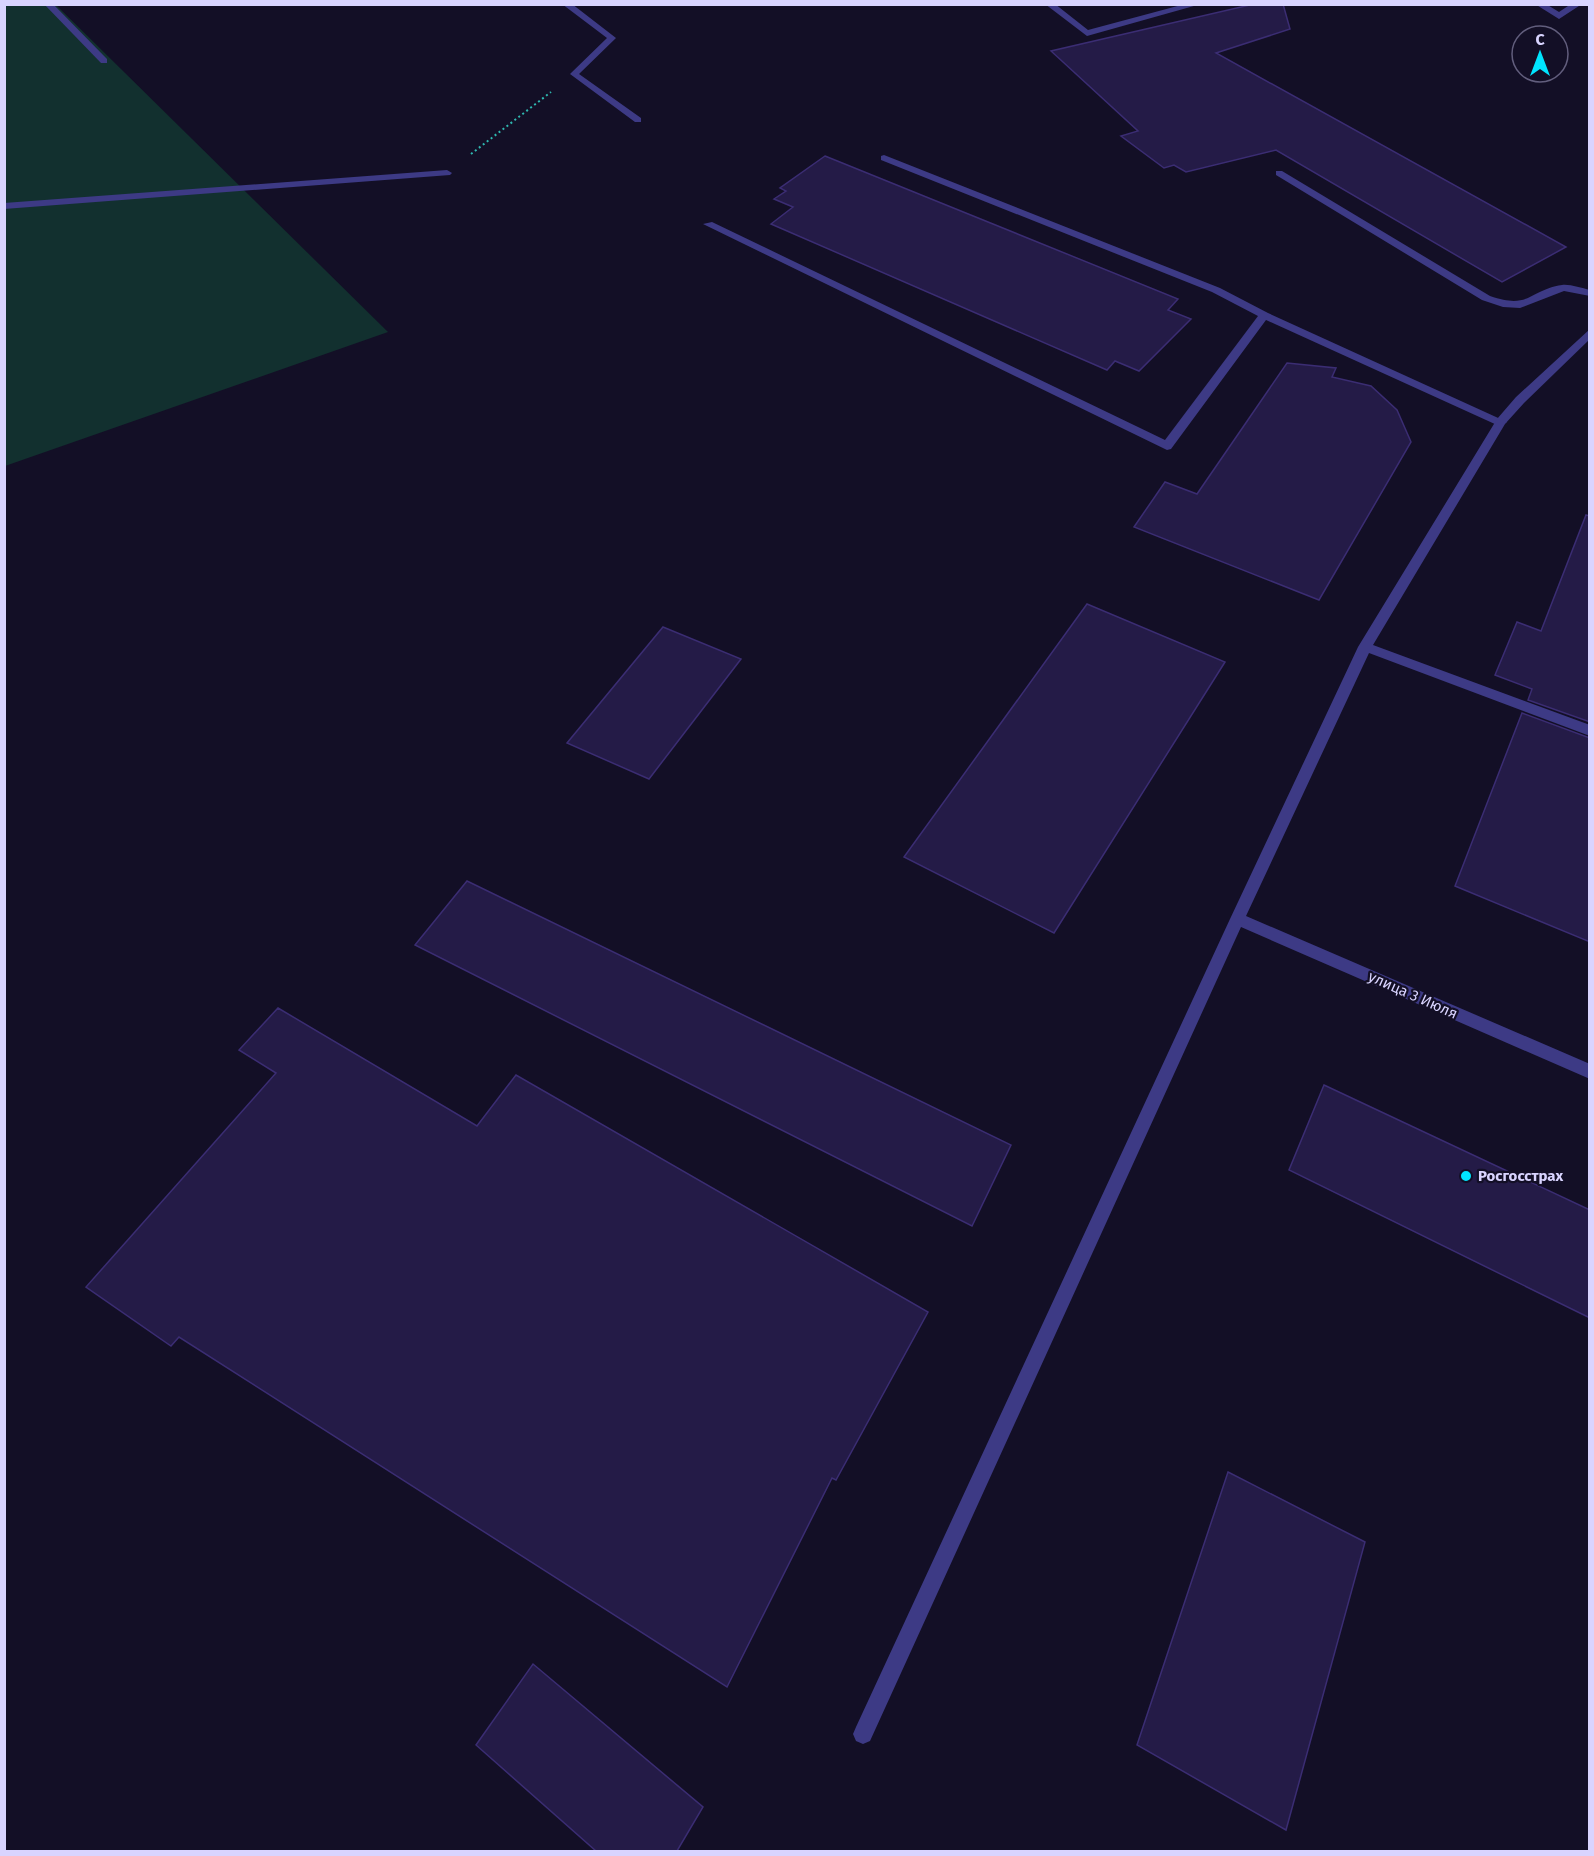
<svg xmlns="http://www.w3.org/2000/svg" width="1594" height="1856" font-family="'Fira Sans',sans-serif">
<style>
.green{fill:#12302f}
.building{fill:#241b47;stroke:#3b2d73;stroke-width:1.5}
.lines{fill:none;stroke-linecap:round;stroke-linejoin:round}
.path{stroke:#2fb8b0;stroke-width:2;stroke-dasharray:2 3;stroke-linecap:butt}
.service{fill:#3d3a85;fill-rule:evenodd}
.minor{fill:#3d3a85;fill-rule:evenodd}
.poi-dot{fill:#00e5ff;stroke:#130f26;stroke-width:2}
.labels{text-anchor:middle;stroke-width:4.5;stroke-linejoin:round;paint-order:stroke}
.street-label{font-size:15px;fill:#d9d4ff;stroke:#130f26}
.poi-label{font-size:15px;font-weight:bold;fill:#d9d4ff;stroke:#130f26;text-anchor:start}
</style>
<rect width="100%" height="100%" fill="#130f26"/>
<!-- green -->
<path class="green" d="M4,5h52l332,327 -383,134z"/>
<!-- building -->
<g class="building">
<path d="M1254,4h29l7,25 -74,24 350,194 -64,35 -226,-132 -90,22 -12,-7 -10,3 -43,-32 17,-5 -87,-80z"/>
<path d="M825,156l353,143 -10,11 23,9 -52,52 -24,-10 -8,9 -336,-146 22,-17 -19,-8 12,-8 -6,-3z"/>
<path d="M1287,363l49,5 -4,9 39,9 26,24 14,32 -92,158 -185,-73 31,-45 32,12z"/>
<path d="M1586,515l4,1v206l-62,-22 4,-11 -37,-14 22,-53 24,9z"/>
<path d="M1087,604l138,58 -171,271 -150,-76z"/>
<path d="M663,627l78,32 -92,120 -82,-36z"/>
<path d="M1522,713l68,25v204l-135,-56z"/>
<path d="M467,881l544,264 -39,81 -557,-281z"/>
<path d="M278,1008l199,118 39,-51 412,237 -92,168 -4,-2 -105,209 -548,-350 -8,9 -85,-59 190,-214 -37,-23z"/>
<path d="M1324,1085l266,125v108l-301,-148z"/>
<path d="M1228,1472l137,70 -79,288 -149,-85z"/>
<path d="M533,1664l170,143 -26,44h-81l-120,-106z"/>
</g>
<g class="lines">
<!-- path -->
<path class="path" d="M471,154l80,-62"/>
<!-- service -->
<g class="service">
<path d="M44,4h9l54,55v4h-6z"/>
<path d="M562,4h10l44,34 -37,36 62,44v4h-6l-65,-48 37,-36z"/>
<path d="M1045,4h10l33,26 97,-26h16l-114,32z"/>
<path d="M1535,4h11l13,8 12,-8h11l-23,15z"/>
<path d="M884,155l336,133 48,25 239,109 -6,4 -4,-1 -231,-105 -95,129 -4,1 -464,-226 9,-2 453,218 93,-124 -46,-24 -331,-132v-4z"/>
<path d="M447,170l5,3 -2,2 -446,34v-6z"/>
<path d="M1276,171h6l208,125c40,14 39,-6 72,-11 8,-1 19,3 28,5v6l-26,-5 -44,17 -17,-1 -21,-7 -206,-125z"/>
</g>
<!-- minor -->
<path class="minor" d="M1590,329v10l-66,64 -19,21 -132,221 217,80v11l-221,-83 -123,263 344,148v15l-349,-152 -371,814 -7,3 -7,-3 -3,-7 3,-7 374,-808 128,-272 139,-228 19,-22z"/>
</g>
<!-- markers -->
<circle class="poi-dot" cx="1466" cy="1176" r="6"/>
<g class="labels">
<!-- street labels -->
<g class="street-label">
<text transform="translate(1413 995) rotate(24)" y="5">улица 3 Июля</text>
</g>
<!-- poi labels -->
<g class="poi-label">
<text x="1478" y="1181">Росгосстрах</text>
</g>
</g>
<!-- border -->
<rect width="1594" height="1856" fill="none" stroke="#d9d4ff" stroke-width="12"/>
<!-- north arrow -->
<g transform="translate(1540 54)"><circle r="28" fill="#130f26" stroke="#625e7d" stroke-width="1.5"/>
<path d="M0-4.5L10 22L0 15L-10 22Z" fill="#00e5ff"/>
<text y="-9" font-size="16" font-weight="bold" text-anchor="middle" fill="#d9d4ff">С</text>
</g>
</svg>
